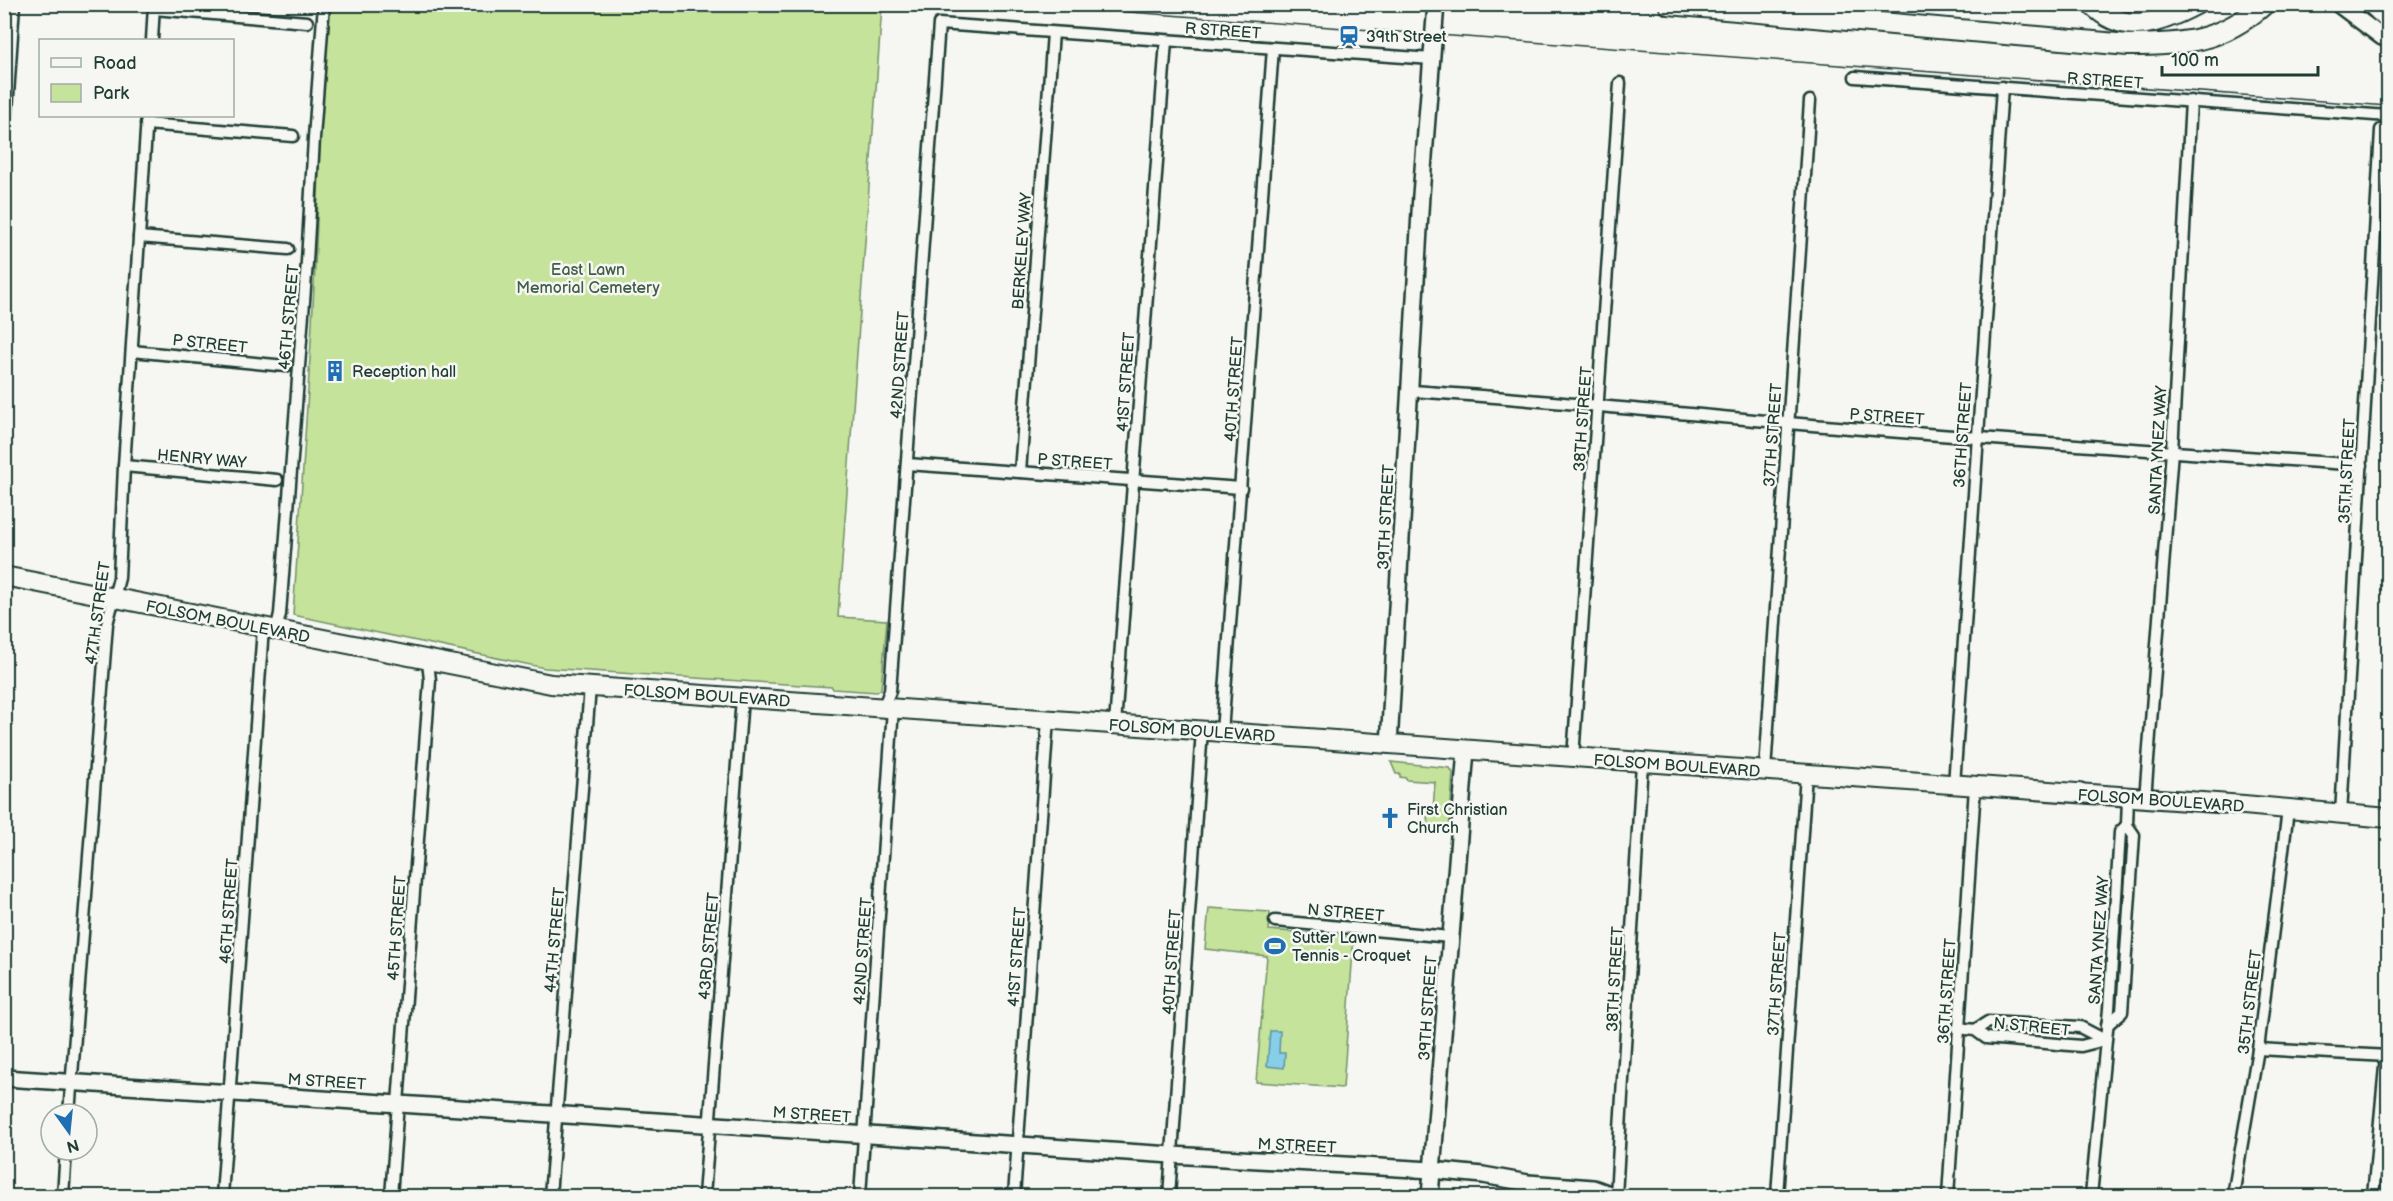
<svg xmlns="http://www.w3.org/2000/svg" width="2393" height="1201" font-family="'Balsamiq Sans',sans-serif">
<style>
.green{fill:#c5e39b;stroke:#729068;stroke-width:1.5}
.water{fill:#87cee8;stroke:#5d94a0;stroke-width:1.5}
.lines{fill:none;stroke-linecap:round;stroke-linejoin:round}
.street-casing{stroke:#1f3d34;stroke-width:15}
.secondary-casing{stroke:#1f3d34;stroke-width:20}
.primary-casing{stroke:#1f3d34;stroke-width:22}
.highway-casing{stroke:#1f3d34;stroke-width:24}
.street{stroke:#f6f6f2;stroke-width:10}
.secondary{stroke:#f6f6f2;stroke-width:15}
.primary{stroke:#f6f6f2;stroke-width:18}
.highway{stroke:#f6f6f2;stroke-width:20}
.tram{stroke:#1f3d34;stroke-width:1.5}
.labels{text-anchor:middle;stroke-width:5;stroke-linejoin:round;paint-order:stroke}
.street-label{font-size:16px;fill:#1f3d34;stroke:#f6f6f2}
.poi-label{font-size:16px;fill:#1f3d34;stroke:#f6f6f2;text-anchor:start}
.park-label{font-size:16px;fill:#405e49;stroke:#f6f6f2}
</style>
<rect width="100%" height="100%" fill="#f6f6f2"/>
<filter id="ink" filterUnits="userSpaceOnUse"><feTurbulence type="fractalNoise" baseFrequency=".0167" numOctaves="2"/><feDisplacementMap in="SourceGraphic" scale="12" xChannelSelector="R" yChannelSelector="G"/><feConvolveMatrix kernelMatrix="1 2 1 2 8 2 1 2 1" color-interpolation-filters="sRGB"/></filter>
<g filter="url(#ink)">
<!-- green -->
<g class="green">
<path d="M856,4l26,2 -44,611 49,3 -6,69 -4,3 -44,-3 -1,-2 -287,-19 -252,-53c14,-203 29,-407 29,-610z"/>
<path d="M1391,762l59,6 3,5 -4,58 -20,-1 -3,-20h7l2,-28 -28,-2 -1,-2 -6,-1v-3h-4z"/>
<path d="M1209,908l61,4 -1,18 85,7 -11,151 -87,-6 11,-126 -62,-7z"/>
</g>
<!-- water -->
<path class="water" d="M1270,1031h10l-1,22h6l-1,15 -17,-2z"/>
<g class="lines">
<defs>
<g id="street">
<path d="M154,9l153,13"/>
<path d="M152,40l2,-35"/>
<path d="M1855,77l533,39"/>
<path d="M146,124l147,12"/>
<path d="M4,156l10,-152"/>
<path d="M139,237l149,12"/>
<path d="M132,351l154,15"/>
<path d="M1411,391c126,8 251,21 377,32 191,16 383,29 574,42"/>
<path d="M907,464l334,24"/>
<path d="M124,466l153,14"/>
<path d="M1020,472l33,-439"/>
<path d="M276,631l4,-17 27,-352 7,-124 10,-134"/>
<path d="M883,708l7,-17 49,-667 493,35"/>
<path d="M1115,725l51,-684"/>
<path d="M1222,732l51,-684"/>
<path d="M1573,758l47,-675"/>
<path d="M1765,771l45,-670"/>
<path d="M1954,785l48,-698"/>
<path d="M2145,799l27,-348 19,-350"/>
<path d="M2341,814l40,-684h7"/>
<path d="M1275,921l175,16"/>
<path d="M2107,1025l15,-13 12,-177 -7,-10 1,-27"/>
<path d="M1958,1028l17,2 11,8 95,8 24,-6"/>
<path d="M1975,1030l13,-8 92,5 25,13"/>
<path d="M2258,1049l130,7"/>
<path d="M69,1114l38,-490 12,-46 5,-112 23,-350"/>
<path d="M63,1196l3,-46"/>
<path d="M222,1196l41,-568"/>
<path d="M391,1196l39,-516 -2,-18"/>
<path d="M550,1196l40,-509"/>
<path d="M704,1196l38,-498"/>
<path d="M860,1196l33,-488"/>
<path d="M1014,1196l34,-477"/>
<path d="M1169,1196l33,-466"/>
<path d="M1616,1196l26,-433"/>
<path d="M1777,1196l29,-422"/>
<path d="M1948,1196l27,-409"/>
<path d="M2091,1196l18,-187 11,-177 7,-7"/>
<path d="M2233,1196l25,-147 30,-239"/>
<path d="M2373,1196l13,-140"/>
</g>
<g id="secondary">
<path d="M2338,4l44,33 6,2"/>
<path d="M2369,4l19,18"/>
<path d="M1389,745l32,-550 15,-191"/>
<path d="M4,1078l1168,77 260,15 51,5 45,8 65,5 22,8"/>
<path d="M1430,1196l36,-446"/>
</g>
<path id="primary" d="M4,576l547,108 1693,121 144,13"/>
<g id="highway">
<path d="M1669,4l459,41c54,0 94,-3 136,-41"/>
<path d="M2092,4c33,33 68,19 104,0"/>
</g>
</defs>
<!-- street casing -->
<use href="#street" class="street-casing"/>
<!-- secondary casing -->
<use href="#secondary" class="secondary-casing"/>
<!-- primary casing -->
<use href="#primary" class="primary-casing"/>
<!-- highway casing -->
<use href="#highway" class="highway-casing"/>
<!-- street -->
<use href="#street" class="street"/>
<!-- secondary -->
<use href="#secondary" class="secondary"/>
<!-- primary -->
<use href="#primary" class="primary"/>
<!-- highway -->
<use href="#highway" class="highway"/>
<!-- tram -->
<path class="tram" d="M1023,4l1365,102"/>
</g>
</g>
<!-- icons -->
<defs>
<symbol id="station-bare" viewBox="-9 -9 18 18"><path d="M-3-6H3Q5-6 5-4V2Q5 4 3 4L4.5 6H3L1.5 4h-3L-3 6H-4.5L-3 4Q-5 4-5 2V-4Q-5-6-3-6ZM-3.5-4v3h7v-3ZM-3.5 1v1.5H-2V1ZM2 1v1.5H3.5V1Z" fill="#1f6fb2" stroke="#f6f6f2" stroke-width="2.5" paint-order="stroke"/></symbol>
<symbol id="building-bare" viewBox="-9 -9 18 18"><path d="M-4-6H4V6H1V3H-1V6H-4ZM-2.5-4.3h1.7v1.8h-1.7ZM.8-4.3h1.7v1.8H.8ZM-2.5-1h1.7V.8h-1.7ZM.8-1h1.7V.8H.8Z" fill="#1f6fb2" stroke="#f6f6f2" stroke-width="2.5" paint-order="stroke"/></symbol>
<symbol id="church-bare" viewBox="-9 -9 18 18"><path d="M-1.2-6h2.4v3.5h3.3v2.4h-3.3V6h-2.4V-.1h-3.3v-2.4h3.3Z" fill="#1f6fb2" stroke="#f6f6f2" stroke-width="2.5" paint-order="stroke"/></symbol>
<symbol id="stadium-bare" viewBox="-9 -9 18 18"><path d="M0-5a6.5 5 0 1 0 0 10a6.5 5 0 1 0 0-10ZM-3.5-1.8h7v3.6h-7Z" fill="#1f6fb2" stroke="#f6f6f2" stroke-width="2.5" paint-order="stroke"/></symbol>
</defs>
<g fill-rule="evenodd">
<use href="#station-bare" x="1334" y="21" width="30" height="30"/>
<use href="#building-bare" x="320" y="356" width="30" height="30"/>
<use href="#church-bare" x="1375" y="803" width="30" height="30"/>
<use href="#stadium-bare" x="1260" y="931" width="30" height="30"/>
</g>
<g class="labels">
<!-- street labels -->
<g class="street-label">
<text transform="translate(1223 30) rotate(4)" y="6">R STREET</text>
<text transform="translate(2105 80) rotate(4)" y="6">R STREET</text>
<text transform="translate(1021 251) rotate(-86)" y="6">BERKELEY WAY</text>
<text transform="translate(288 317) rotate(-85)" y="6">46TH STREET</text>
<text transform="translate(210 343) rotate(6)" y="6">P STREET</text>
<text transform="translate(899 365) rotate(-86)" y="6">42ND STREET</text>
<text transform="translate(1125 382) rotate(-86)" y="6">41ST STREET</text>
<text transform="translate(1233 389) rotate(-86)" y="6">40TH STREET</text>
<text transform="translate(1887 416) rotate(4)" y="6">P STREET</text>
<text transform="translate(1582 419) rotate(-86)" y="6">38TH STREET</text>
<text transform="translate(1772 435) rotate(-86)" y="6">37TH STREET</text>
<text transform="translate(1962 435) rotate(-86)" y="6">36TH STREET</text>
<text transform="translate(2157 450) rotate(-87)" y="6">SANTA YNEZ WAY</text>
<text transform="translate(202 458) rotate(5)" y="6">HENRY WAY</text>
<text transform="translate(1075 461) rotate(4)" y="6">P STREET</text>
<text transform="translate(2346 471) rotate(-87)" y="6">35TH STREET</text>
<text transform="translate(1385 517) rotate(-87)" y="6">39TH STREET</text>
<text transform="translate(97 613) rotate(-82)" y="6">47TH STREET</text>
<text transform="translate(228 621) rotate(11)" y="6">FOLSOM BOULEVARD</text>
<text transform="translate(707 695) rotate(4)" y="6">FOLSOM BOULEVARD</text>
<text transform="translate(1192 730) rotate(4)" y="6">FOLSOM BOULEVARD</text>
<text transform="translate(1677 765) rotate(4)" y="6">FOLSOM BOULEVARD</text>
<text transform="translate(2161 800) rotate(4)" y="6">FOLSOM BOULEVARD</text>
<text transform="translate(228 911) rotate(-86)" y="6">46TH STREET</text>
<text transform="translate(1346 912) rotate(5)" y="6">N STREET</text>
<text transform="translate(396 928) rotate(-86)" y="6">45TH STREET</text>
<text transform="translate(554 940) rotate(-85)" y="6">44TH STREET</text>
<text transform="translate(2098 940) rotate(-86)" y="6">SANTA YNEZ WAY</text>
<text transform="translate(708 946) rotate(-85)" y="6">43RD STREET</text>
<text transform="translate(862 951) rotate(-86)" y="6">42ND STREET</text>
<text transform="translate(1016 957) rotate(-86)" y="6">41ST STREET</text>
<text transform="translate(1171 962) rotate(-86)" y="6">40TH STREET</text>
<text transform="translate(1614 979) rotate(-87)" y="6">38TH STREET</text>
<text transform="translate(1776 984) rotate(-86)" y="6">37TH STREET</text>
<text transform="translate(1946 991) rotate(-86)" y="6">36TH STREET</text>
<text transform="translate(2249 1002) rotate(-83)" y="6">35TH STREET</text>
<text transform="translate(1427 1008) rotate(-86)" y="6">39TH STREET</text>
<text transform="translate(2032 1026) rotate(6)" y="6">N STREET</text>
<text transform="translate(327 1081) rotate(4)" y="6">M STREET</text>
<text transform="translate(812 1114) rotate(4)" y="6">M STREET</text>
<text transform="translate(1297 1145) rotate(3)" y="6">M STREET</text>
</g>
<!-- poi labels -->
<g class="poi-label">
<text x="1366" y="42">39th Street</text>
<text x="352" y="377">Reception hall</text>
<text x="1407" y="815">First Christian<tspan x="1407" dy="18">Church</tspan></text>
<text x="1292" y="943">Sutter Lawn<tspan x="1292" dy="18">Tennis - Croquet</tspan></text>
</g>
<!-- park labels -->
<g class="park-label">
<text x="588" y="275">East Lawn<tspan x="588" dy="18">Memorial Cemetery</tspan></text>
</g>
</g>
<!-- margin -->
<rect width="2393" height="1201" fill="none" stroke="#f6f6f2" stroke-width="24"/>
<rect x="12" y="12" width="2369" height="1177" fill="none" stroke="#1f3d34" stroke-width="2" filter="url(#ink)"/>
<!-- legend -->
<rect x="39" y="39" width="195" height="78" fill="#f6f6f2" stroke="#a0aca6" stroke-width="1.5"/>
<rect x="51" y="58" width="30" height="9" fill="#f6f6f2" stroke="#a0aca6" stroke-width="1.5"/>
<text x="93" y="69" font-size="18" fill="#1f3d34">Road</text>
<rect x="51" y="84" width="30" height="18" fill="#c5e39b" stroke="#a0aca6" stroke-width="1.5"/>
<text x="93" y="99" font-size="18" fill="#1f3d34">Park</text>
<!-- north arrow -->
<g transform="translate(69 1132) rotate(165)"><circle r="28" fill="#f6f6f2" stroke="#a0aca6" stroke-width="1.5"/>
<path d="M0-4.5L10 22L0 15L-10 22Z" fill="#1f6fb2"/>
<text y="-9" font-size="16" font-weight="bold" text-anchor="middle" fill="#1f3d34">N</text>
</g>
<!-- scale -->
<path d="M2162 66v9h156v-9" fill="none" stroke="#1f3d34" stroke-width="3"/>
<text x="2171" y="66" font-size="18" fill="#1f3d34" stroke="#f6f6f2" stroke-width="4.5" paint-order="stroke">100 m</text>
</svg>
